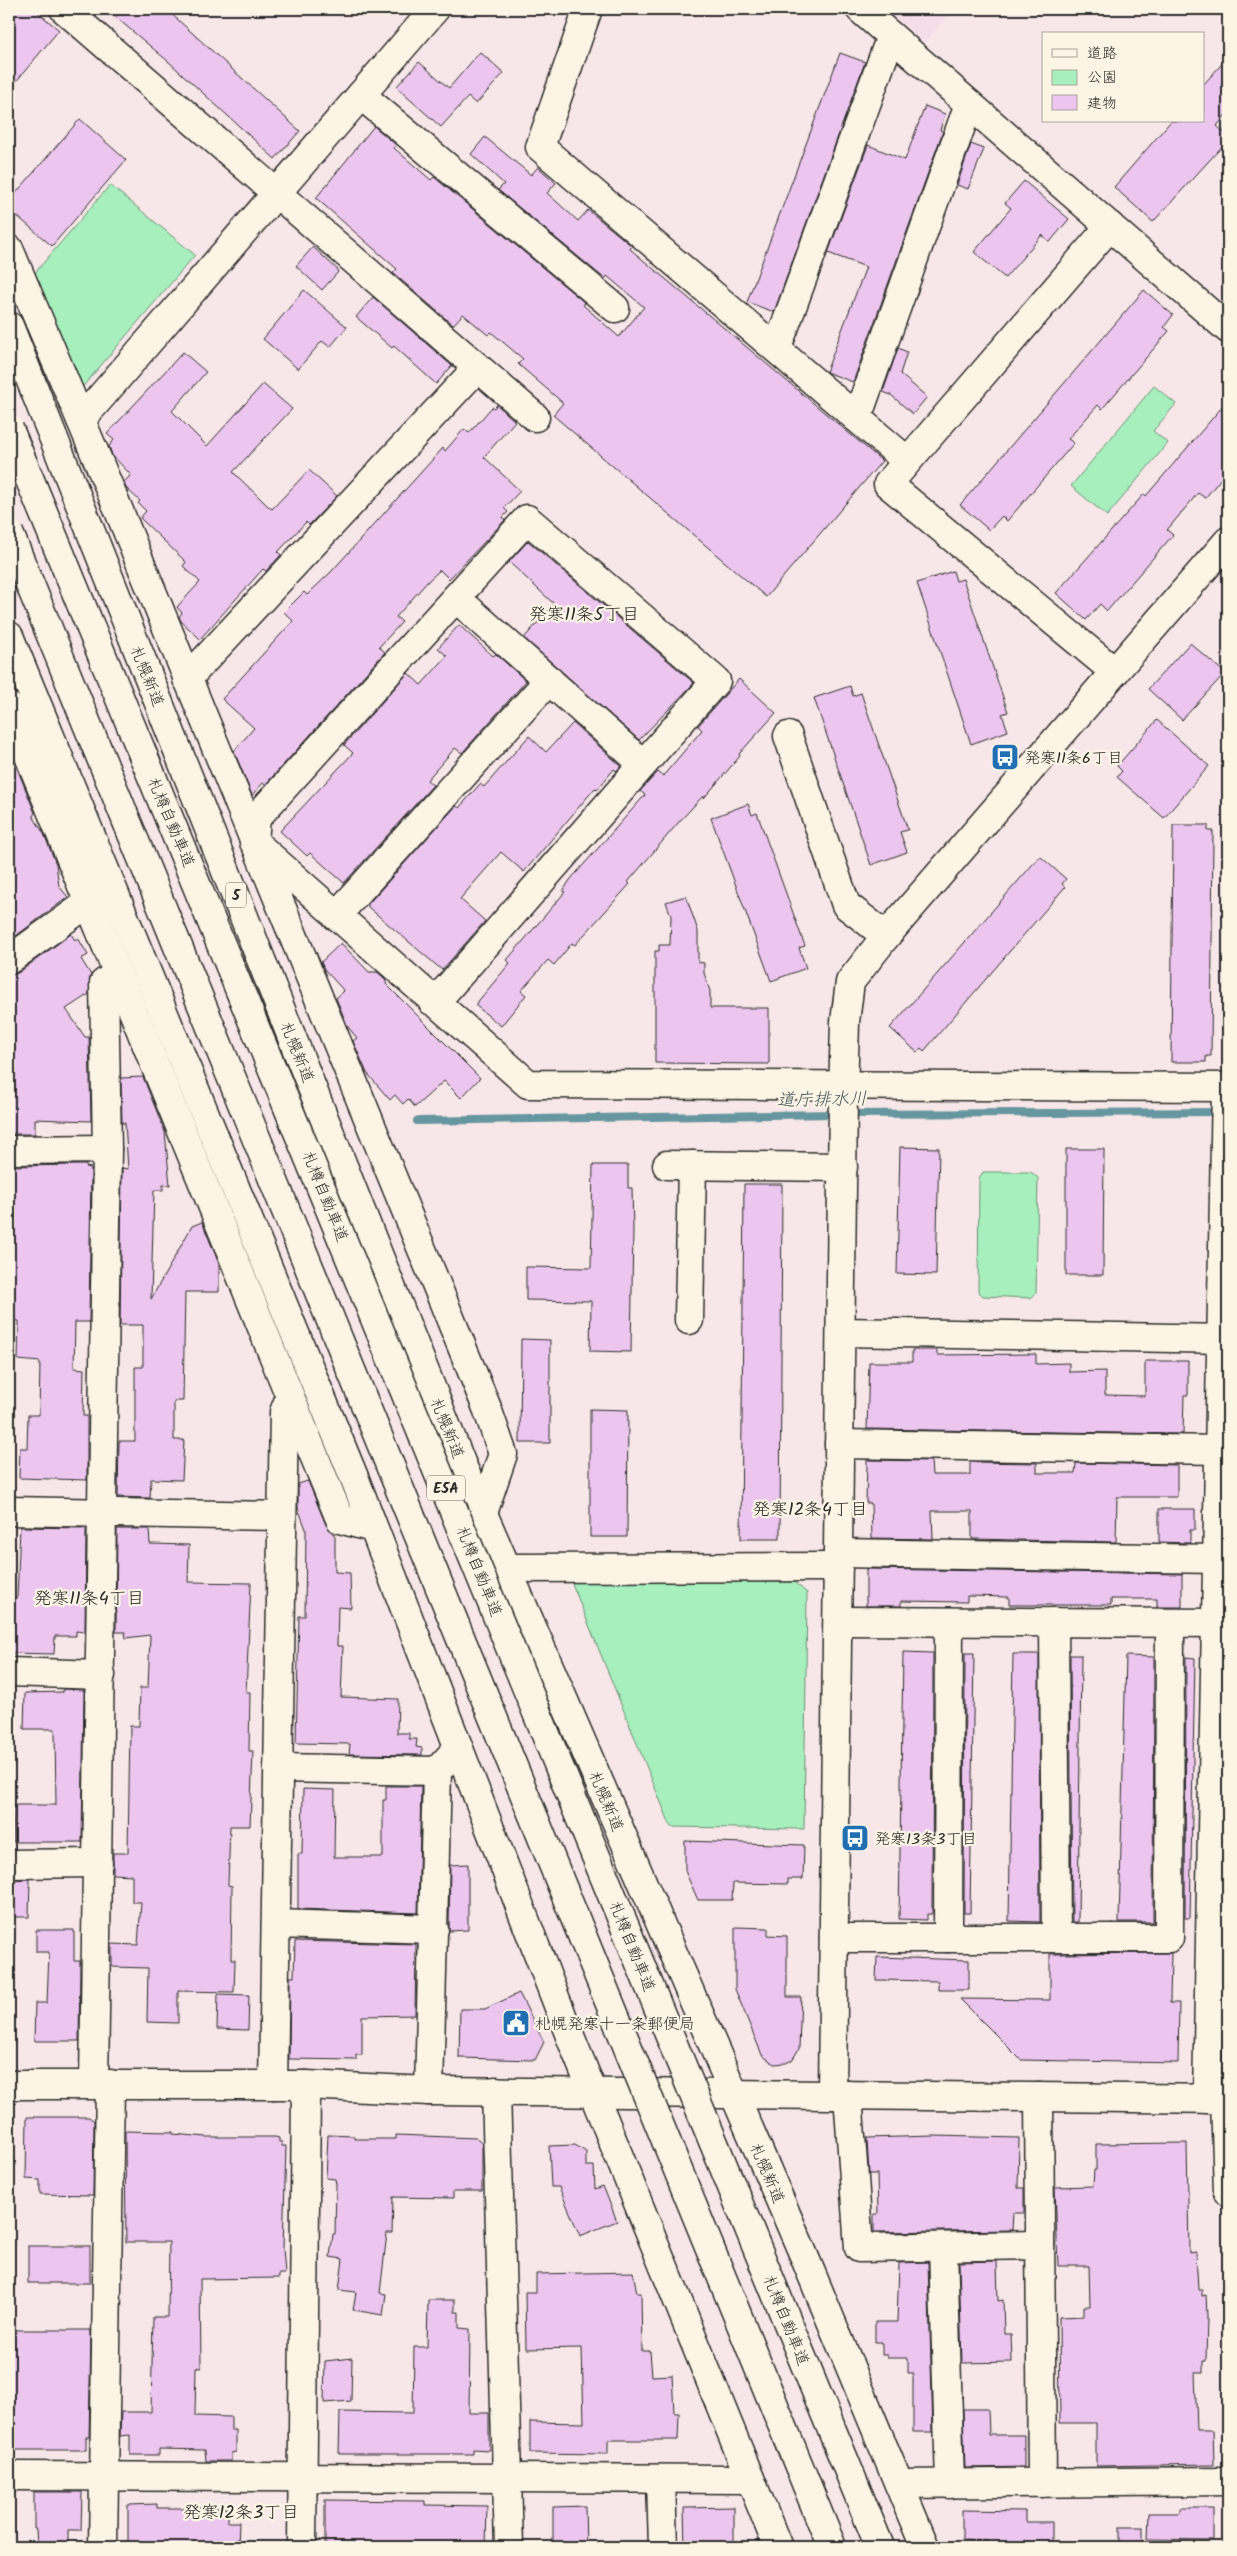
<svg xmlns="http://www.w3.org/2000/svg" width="1237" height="2556" font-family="Kalam,'Klee One',sans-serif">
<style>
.built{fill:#f5ddea}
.green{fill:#a7f0be;stroke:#698e74}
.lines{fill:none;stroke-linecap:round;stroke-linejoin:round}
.stream{stroke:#66969f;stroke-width:8}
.building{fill:#edc6f0;stroke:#2b2b2b}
.minor-casing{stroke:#2b2b2b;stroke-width:31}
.highway-casing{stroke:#2b2b2b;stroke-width:31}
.minor{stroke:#fcf5e5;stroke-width:28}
.highway{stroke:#fcf5e5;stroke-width:28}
.highway-bridge-casing{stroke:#2b2b2b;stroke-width:31;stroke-linecap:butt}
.highway-bridge{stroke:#fcf5e5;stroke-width:28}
.labels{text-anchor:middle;stroke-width:4.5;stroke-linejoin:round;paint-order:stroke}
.shield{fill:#fcf5e5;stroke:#6a6863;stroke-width:1}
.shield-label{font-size:15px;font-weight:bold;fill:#2b2b2b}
.street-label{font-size:16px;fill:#2b2b2b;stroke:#fcf5e5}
.poi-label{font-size:16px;fill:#2b2b2b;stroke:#fcf5e5;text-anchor:start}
.neighbourhood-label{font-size:18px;fill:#2b2b2b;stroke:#fcf5e5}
.water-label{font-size:18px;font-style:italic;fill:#44585b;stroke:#fcf5e5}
</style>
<rect width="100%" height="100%" fill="#f8e7e8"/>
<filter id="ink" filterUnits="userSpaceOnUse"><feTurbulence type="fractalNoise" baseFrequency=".02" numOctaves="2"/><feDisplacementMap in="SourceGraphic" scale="10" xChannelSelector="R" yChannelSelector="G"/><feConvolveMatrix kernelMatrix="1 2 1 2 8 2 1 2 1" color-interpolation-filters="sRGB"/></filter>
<g filter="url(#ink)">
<!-- built -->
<path class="built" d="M886,9h67l-28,34z"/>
<!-- green -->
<g class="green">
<path d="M110,185l85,70 -115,135 -47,-115z"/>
<path d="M1154,386l22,18 -23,27 15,12 -61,73 -36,-30z"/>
<path d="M983,1172h48l7,6 -2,115 -5,5 -48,-2 -5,-5 1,-113z"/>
<path d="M571,1581l223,1 13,11 -3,236 -133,-2z"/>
</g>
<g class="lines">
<!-- stream -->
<g class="stream">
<path d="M849,1114l373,-2"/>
<path d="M417,1121l420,-7"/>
</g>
</g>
<!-- building -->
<g class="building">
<path d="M9,9h25l25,21 -50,60z"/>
<path d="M106,9h60l134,122 -25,28 -106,-97z"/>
<path d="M480,52l24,21 -28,31 -8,-7 -27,30 -45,-40 23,-25 30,26z"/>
<path d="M840,53l25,9 -91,250 -27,-10z"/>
<path d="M1228,57v55l-11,14 11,10v4l-75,82 -39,-35 57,-66h32v-36z"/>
<path d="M925,106l20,8 -5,16 3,1 -90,251 -27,-10 40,-105 -38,-14 40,-108 37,15z"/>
<path d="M80,119l46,41 -74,86 -43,-37v-8z"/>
<path d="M374,126l22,19 -2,3 37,32 3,-3 151,126 -2,2 36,32 25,-30 -37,-31 -2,3 -107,-89 6,-6 -33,-30 14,-17 46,38 7,-8 18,16 -9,10 31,28 10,-11 44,36 -2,3 252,212 -116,136 -213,-182 10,-12 -45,-39 5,-5 -32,-27 -3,3 -25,-21 -10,11 -60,-52 4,-4 -81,-71z"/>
<path d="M971,144l13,5 -16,40 -11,-4z"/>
<path d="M1024,181l45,38 -19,23 -8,-7 -37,43 -31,-26 37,-44 -6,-5z"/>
<path d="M313,247l26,24 -17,19 -26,-24z"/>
<path d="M304,290l43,37 -17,20 -8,-6 -24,28 -35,-30z"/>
<path d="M1144,290l29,25 -9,12 5,4 -67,78 -4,-4 -30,34 6,4 -67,78 -5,-5 -13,14 -29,-25z"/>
<path d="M373,297l79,69 -16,18 -42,-38 -2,2 -36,-31z"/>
<path d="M898,348l9,4 -7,22 27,23 -14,17 -22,-19 -8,-3z"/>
<path d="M183,352l23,20 -34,39 35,35 56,-62 29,25 -59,63 35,34 4,3 37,-39 28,26 -28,29 -3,-3 -28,30 3,3 -15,16 -3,-2 -63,70 -19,-18 -2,-4 3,-4 -5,-6 23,-25 -17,-16 3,-4 -46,-44 6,-7 -8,-8 2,-2 -14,-13 -2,-6 7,-7 -19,-20 -3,-9 5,-6 -7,-6z"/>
<path d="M1228,400v70l-23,28 -7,-5 -31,37 6,5 -66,76 -7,-7 -14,16 -30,-27 88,-99 2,2z"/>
<path d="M497,405l18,16 -31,36 36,34 -16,17 4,4 -5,5 2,3 -56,59 -9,-9 -11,10 -33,37 6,5 -23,25 6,5 -120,133 -2,-2 -11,12 -18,-44 20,-23 -32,-29 71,-78 -9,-9 20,-20 3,3 24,-23 112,-124 2,3 19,-22 5,4 23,-26 2,1z"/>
<path d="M528,541l166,142 -55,57 -115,-102 30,-34 -45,-42z"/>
<path d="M953,571l3,10 7,-2 45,133 -6,2 6,17 -37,13 -54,-161z"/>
<path d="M459,625l34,31 3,-2 30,27 -64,72 -7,-5 -28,32 6,5 -89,98 -34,-30 -3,3 -27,-25 73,-78 -9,-8 64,-72 13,12 26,-29 -9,-8z"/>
<path d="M1190,643l35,30 -43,47 -34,-31z"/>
<path d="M739,679l37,34 -37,41 1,2 -36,42 -1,-2 -25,27 -50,59 2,2 -55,61 -3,-2 -18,22 -6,-5 -27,31 5,4 -25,31 -26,-21 35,-42 -3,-3 58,-68 -2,-1 7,-11 75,-85 -5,-4 18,-19 5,4 39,-46 -4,-4z"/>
<path d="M850,686l3,10 8,-3 47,137 -8,2 7,20 -36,13 -57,-167z"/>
<path d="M1157,720l52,46 -45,52 -47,-41 5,-6 -5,-5z"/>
<path d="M573,723l48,43 -5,5 -2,-2 -17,21 -2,-2 -71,84 -23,-20 -41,47 25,22 -43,49 -74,-63v-3l88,-98 3,2 21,-24 4,3 45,-51 17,16z"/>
<path d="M9,748l26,65 -2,3 11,18 12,30 3,22 9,11 -59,44z"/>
<path d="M748,804l4,11 5,-2 48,133 -6,2 7,20 -35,13 -60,-163z"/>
<path d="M1173,825h35v6h5l-2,225h-5v6h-35z"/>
<path d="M1040,856l26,23 -4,5 3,3 -141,164 -3,-3 -4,4 -27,-24z"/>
<path d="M686,896l12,35v31l6,1v10l6,18v17h59v56l-114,-1v-112h4v-6h11l1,-29 -5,-14z"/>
<path d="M71,934l4,6 3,-2 10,17 -7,4 10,16 -2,19 -23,15 19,28h4l2,84 -56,-2v15h-26v-44h5l1,-30 -6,-9v-76l9,-2z"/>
<path d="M341,943l28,29h8l5,4 4,4v4l94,94 -19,20 -17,-17 -29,26 -7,-8 -5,5 -8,-9 -5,5 -23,-27 -14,-32 4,-3 -9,-11 -12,-29 8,-7 -20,-22 -3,-7z"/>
<path d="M143,1077l22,55 5,53h-7v5h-9l-3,109 41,-73 10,-4 17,42v28h-34l-2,109h-9v39h10l-2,40 -31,-1 -1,19 -32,-1 1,-56h16v-74h8v-42h-23l2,-157 6,1 -3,-46h-3l-1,-45z"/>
<path d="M900,1147l39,1 -3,127 -39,-1z"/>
<path d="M1066,1149h38l-1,126h-37z"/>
<path d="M86,1165v2l5,1 -2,154h-14l-1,46 10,1 -1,47h4v64l-68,-2 1,-30h7l1,-33h11l1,-53 -22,-2 1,-39 -10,-1v-154z"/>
<path d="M593,1165h35v23h4l1,41 -2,123 -41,-1 1,-50 -65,-1v-33l65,1z"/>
<path d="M744,1184h38l-2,355h-39z"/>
<path d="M521,1339l29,1v103h-30z"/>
<path d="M912,1350h25v5l99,-1v10l33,-1v9l36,-1v24l40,1v-35h43v34h-4l-1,39 -316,-5 2,-67h43z"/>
<path d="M590,1409l38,1 -1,127h-37z"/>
<path d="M867,1460l64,1 1,14h38v-13l67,1v10h38l1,-10 101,2v32h-60l-1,45 -144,-3v-28h-40l1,28 -61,-1 -1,-35h-5z"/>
<path d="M308,1481l18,44 9,11v36l15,1 1,35 -13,-1 -1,39h6l-2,51 57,2 -1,34h12v6h8l-1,8 6,1v7l-73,-1 1,-10 -54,-1 3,-127h6l1,-87 -8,-21v-24z"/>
<path d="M1159,1509h36v21h-5v13l-31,-1z"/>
<path d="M20,1527l66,1 -1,104 -9,-1v5h-21l-1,18 -45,-1v-55h8z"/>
<path d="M117,1529h32l1,15 39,1 -1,37 63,1 -5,109h4l-1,59h4l-3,75h-20l-2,59 4,1 -1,74h4l-1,32 -56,-1v32l-31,-1 1,-54 -36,-1v-23l26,1 3,-43h-9v-27l-19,-1v-21h15l2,-127h9l1,-38h8l2,-53 -24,3 -1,-6h-9z"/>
<path d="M866,1569l316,5v33h-25v-8h-46v6h-102v-8l-42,-1v6l-66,-1v5h-35z"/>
<path d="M903,1652l30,1 -1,261h-5v6l-28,-1z"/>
<path d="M965,1653h9l-4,260h-6z"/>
<path d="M1013,1654h26l1,268 -31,-1z"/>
<path d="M1070,1655h11l-3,267h-6z"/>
<path d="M1126,1656l28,1 -1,265h-34z"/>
<path d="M1186,1657l9,1 -5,260h-5z"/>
<path d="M63,1689l21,1 -2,152h-69l1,-37h42l-1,-76h-31l1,-36 38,-1z"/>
<path d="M386,1786h35l-3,127 -120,-4v-55h4l1,-65 32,1 -1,67h49v-57h3z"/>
<path d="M685,1841l119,4 -1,34h-15v5l-55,-1 -1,17h-34l-13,-29z"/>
<path d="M468,1864v66l-19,1 1,-66z"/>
<path d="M30,1879l-1,38h-20v-37z"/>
<path d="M735,1927l33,1v7l19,1v61h14l-2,52 -7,11 -6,3 -12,1 -12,-9 -27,-66z"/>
<path d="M36,1930h38v31h6l-1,80h-45l1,-38h12l2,-51h-13z"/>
<path d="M295,1941l121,3 -1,71 -53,1v39h-6v5l-67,-1 1,-82h4z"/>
<path d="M1171,1953l-1,50h9l-1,60 -157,-3 -61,-61 90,1v-46z"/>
<path d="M877,1957l92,3v30h-31v-9l-62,-1z"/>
<path d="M519,1993l25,49 -9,18 -76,-2 1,-49h25z"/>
<path d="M218,1994l31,1 -1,35 -31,-1z"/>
<path d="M27,2117h62l5,4 -1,74 -53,-1v-14l-14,-1z"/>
<path d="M125,2131l48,1v2l34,3h68l4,1v4h3v4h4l-3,102 2,26h-6v4l-79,1 1,89 -5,-1 -1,49 36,1v13h5v22l-5,1v8h-25l-1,-11 -46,-1v6h-29v-20l-10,1 1,-24h30l2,-95h15l1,-75h-43z"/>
<path d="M328,2135l26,1v3h42v-4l80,3 6,6v47h-29v7l-60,-1 -1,36h-5l-7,60 6,1 -3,21 -30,-5 3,-18 -17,-2 4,-31 -13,-2 3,-23h2l1,-50 -1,-5 -9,-1z"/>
<path d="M934,2136l85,2 -1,50h6v25h-11l-1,17 -138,2v-18h4l-1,-40h-8l-2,-36z"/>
<path d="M1187,2143l2,110 7,-1 2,38h4v6l4,-1 1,21 -1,45h-3v11h-8l2,58h16l1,34 -118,2v-43h-36l-1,-106 25,-1v-10h6l-1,-40h-31l-3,-79 38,-1 1,-16h2v-26z"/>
<path d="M575,2145l11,7v14h8l1,23 8,-3 14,35 -37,15 -21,-49h-8l-2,-41z"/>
<rect x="28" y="2246" width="62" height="37"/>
<path d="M997,2261l1,40 5,-1 1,34h7l1,28 -50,1 -3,-101z"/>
<path d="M928,2262l5,170h-20v-59h-5v-15h-21v-3h-5v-13h-7v-20h22l2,-59z"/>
<path d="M633,2272l4,21h4l1,58h8l2,25 20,-1 2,38h5l-1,27h-70v14l-78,-1v-31l54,1 -2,-75 -56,1 -1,-57h11v-18z"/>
<path d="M428,2300h27v12h4v16l11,1 -1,84h20v37l-16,-1v5h-134l1,-42 73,1 1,-66h13z"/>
<path d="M9,2330h82l-2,107h-3v13h-77z"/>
<path d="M352,2358l-1,43 -27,2 1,-42z"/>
<path d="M963,2409h25l1,26h35v32l-59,1z"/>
<path d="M34,2492h48l-1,38h-13v17h-31l-1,-18h-2z"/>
<path d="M325,2500l100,1v4l62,1 -1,41 -161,-2z"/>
<path d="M157,2504v4h71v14h11l-1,25h-110v-42z"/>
<path d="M585,2506l1,41h-33v-40z"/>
<path d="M734,2507v40h-49l-1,-39z"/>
<path d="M1180,2508h33v32l-65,-1 1,-26h31z"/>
<path d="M962,2510l63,1v11h27v25h-65v-6l-25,-1z"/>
<rect x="1120" y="2527" width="23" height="20"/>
</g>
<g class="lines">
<defs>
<g id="minor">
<path d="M64,9l471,408"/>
<path d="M588,9l-48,138 367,314"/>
<path d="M860,9l368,320"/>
<path d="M361,95l254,213"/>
<path d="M1110,226l-222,258 227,188"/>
<path d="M9,249l108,257 370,902 16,46 -20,59"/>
<path d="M777,348l114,-312"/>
<path d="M857,418l112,-314"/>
<path d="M81,420l354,-411"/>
<path d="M456,598l187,166"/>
<path d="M187,679l290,-311"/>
<path d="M9,707l331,812 33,9"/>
<path d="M788,736l58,169 40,31"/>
<path d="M336,916l213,-236"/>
<path d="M9,960l79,-57"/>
<path d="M432,1001l14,-11 270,-309 -189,-162 -271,299 -2,24 274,242 700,3"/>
<path d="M9,1150l98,-1"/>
<path d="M667,1165l176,2"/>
<path d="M689,1320l3,-155"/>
<path d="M841,1332l387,7"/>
<path d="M839,1444l381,6"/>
<path d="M9,1511l273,5"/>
<path d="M838,1553l380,6"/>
<path d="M507,1568l331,-1"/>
<path d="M838,1621l390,2"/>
<path d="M1054,1622l2,316"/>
<path d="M9,1672l92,3"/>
<path d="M278,1768l159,3"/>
<path d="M9,1864l89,-1"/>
<path d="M276,1924l158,5"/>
<path d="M834,1938h335l1,-315"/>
<path d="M948,1938l1,-316"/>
<path d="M94,2084l13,-935 -3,-166 13,-9"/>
<path d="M9,2085h297l123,6 799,8"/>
<path d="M273,2085l11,-673 6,-15"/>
<path d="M429,2091l8,-320 21,-23"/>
<path d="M496,2091l13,456"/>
<path d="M832,2095l11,-999 2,-74 5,-40 36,-46 342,-395"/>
<path d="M848,2095l11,153 181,-3"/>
<path d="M1039,2097l3,386"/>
<path d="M1207,2099l19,-1012"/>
<path d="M1225,2099l3,93"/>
<path d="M943,2247l7,237"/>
<path d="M9,2476l741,3"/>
<path d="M661,2480l2,67"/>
<path d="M899,2484l329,-3"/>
<path d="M103,2547l7,-463"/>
<path d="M302,2547l4,-462"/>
</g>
<g id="highway">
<path d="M9,326l453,1139 340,786 123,296"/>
<path d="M9,636l347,846 214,554 208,511"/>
</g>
</defs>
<!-- minor casing -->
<use href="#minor" class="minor-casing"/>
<!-- highway casing -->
<use href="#highway" class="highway-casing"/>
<!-- minor -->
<use href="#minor" class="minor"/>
<!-- highway -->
<use href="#highway" class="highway"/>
<defs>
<g id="highway-bridge">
<path d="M9,429l871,2118"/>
<path d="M9,533l823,2014"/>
</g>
</defs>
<!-- highway-bridge casing -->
<use href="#highway-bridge" class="highway-bridge-casing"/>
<!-- highway-bridge -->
<use href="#highway-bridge" class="highway-bridge"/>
</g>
</g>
<!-- icons -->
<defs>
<symbol id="bus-square" viewBox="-11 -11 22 22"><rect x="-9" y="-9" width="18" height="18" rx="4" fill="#1f6fb2" stroke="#fcf5e5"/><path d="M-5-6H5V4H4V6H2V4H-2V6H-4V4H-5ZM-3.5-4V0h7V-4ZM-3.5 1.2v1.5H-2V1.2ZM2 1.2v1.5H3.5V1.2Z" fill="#fff"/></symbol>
<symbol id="civic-square" viewBox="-11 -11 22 22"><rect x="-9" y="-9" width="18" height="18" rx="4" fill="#1f6fb2" stroke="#fcf5e5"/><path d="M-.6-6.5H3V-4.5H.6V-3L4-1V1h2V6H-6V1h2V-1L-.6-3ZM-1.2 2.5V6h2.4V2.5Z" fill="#fff"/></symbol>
</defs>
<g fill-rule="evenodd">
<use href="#bus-square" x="989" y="741" width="32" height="32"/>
<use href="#bus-square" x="839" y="1822" width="32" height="32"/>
<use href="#civic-square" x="500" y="2007" width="32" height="32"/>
</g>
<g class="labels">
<!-- shield labels -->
<g class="shield">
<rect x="226" y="882.5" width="20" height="25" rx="4"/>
<rect x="427" y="1475.5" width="38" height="25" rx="4"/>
</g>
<g class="shield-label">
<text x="236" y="900">5</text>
<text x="446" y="1493">E5A</text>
</g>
<!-- street labels -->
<g class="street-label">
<text transform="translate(148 676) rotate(68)" y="6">札幌新道</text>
<text transform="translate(172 822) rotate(67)" y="6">札樽自動車道</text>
<text transform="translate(298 1052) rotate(68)" y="6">札幌新道</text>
<text transform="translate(326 1196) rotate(68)" y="6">札樽自動車道</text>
<text transform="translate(448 1428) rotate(68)" y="6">札幌新道</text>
<text transform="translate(480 1571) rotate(68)" y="6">札樽自動車道</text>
<text transform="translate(607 1801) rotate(67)" y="6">札幌新道</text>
<text transform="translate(633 1946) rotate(68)" y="6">札樽自動車道</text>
<text transform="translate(768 2173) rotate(67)" y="6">札幌新道</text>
<text transform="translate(787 2320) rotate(68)" y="6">札樽自動車道</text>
</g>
<!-- poi labels -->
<g class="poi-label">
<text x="1024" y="763">発寒11条6丁目</text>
<text x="874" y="1844">発寒13条3丁目</text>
<text x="535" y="2029">札幌発寒十一条郵便局</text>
</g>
<!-- neighbourhood labels -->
<g class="neighbourhood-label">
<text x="584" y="620">発寒11条5丁目</text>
<text x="810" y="1515">発寒12条4丁目</text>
<text x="89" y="1604">発寒11条4丁目</text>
<text x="241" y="2518">発寒12条3丁目</text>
</g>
<!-- water labels -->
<g class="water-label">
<text transform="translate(822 1099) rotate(-1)" y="6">道庁排水川</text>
</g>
</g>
<!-- margin -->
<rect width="1237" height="2556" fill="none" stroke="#fcf5e5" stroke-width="30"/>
<rect x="15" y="15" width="1207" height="2526" fill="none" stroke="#2b2b2b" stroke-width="2" filter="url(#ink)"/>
<!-- legend -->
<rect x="1042" y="32" width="162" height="90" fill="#fcf5e5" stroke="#a8a49b"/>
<rect x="1052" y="49" width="25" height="8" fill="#fcf5e5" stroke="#a8a49b"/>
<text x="1087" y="58" font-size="15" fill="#2b2b2b">道路</text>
<rect x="1052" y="70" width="25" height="15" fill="#a7f0be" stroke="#a8a49b"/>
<text x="1087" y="82" font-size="15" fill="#2b2b2b">公園</text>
<rect x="1052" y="95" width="25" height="15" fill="#edc6f0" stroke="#a8a49b"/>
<text x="1087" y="108" font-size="15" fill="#2b2b2b">建物</text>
</svg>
